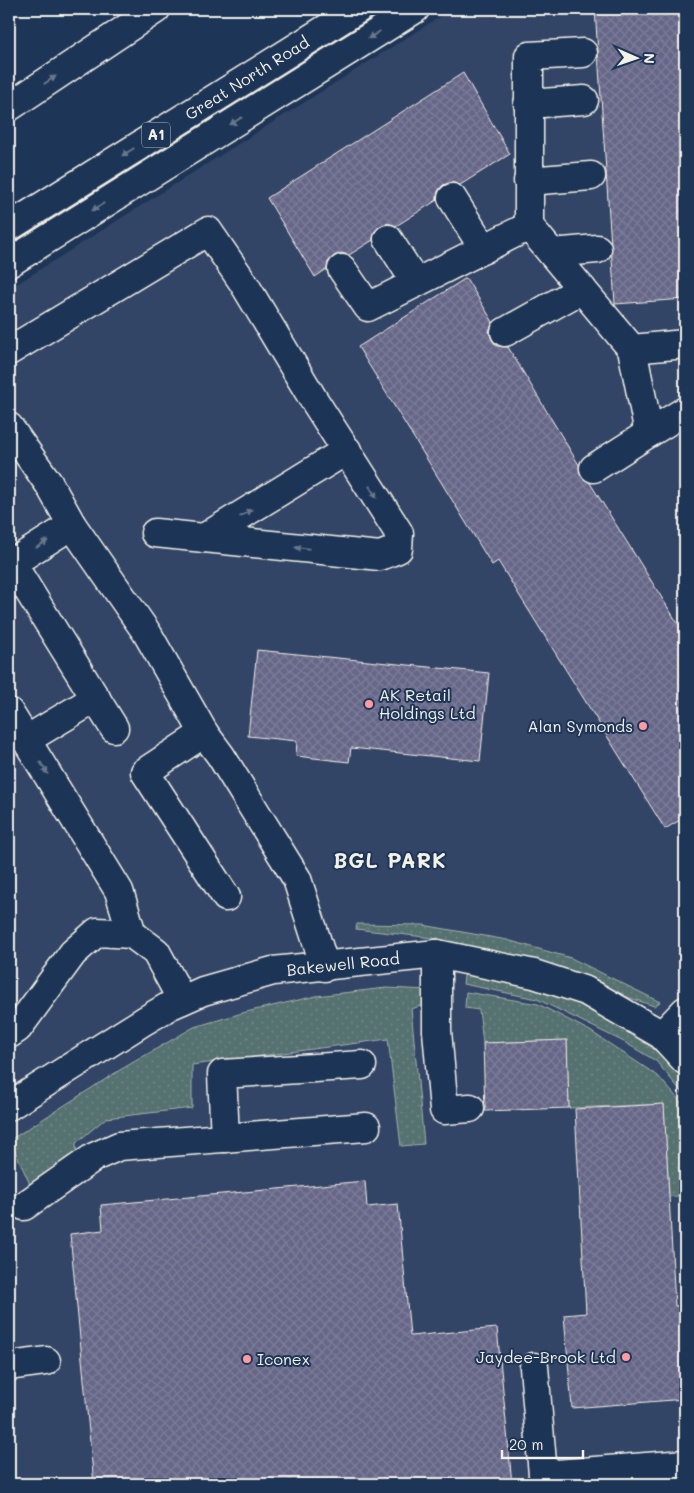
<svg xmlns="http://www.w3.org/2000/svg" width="694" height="1493" font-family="Mali,sans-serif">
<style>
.built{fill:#346}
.grass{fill:url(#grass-dots);stroke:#a4b1ac}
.building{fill:url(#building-cross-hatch);stroke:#f4f1e8}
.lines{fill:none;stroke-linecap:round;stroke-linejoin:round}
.minor-casing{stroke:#f4f1e8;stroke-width:31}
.highway-casing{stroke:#f4f1e8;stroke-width:31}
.minor{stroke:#1d3557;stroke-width:28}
.highway{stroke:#1d3557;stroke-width:28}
.oneway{fill:#68778a}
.poi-dot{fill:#ff9aa2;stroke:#1d3557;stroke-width:2}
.labels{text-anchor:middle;stroke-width:4;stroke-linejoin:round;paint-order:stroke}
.shield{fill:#1d3557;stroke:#b4b9bc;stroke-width:1}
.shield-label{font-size:15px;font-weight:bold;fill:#f4f1e8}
.street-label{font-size:16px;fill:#f4f1e8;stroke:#1d3557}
.poi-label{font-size:16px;fill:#f4f1e8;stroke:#1d3557;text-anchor:start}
.district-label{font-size:21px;font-weight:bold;letter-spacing:1px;fill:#f4f1e8;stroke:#1d3557}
</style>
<defs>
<pattern id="grass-dots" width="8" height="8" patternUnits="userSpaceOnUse" patternTransform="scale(1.25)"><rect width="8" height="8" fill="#54716f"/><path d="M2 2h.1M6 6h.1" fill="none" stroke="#6d8684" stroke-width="1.8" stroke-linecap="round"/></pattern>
<pattern id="building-cross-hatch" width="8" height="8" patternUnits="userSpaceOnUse" patternTransform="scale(1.25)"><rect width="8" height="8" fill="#668"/><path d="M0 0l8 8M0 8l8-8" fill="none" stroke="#7c7c99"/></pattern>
</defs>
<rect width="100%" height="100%" fill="#1d3557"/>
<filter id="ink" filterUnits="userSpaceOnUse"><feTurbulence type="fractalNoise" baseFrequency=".02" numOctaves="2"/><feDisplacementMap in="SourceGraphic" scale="10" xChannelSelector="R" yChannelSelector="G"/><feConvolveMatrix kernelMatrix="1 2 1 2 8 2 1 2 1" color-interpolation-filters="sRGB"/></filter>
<g filter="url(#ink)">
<!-- built -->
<path class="built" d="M452,9h233v1475h-676v-1195z"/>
<!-- grass -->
<g class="grass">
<path d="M357,924l66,1 84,15 64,18 89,44 -6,4 -153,-52 -68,-16 -77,-9z"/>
<path d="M465,969l84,19 79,42 45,34 12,14v18l-29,-35 -32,-19 -87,-43 -74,-15z"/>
<path d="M386,988l43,2 1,13 -19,6 13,135 -23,2 -13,-107 -196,26v43l-86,10 -30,25 1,18 -44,30 -23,-51 110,-70 74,-43 52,-15 70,-16z"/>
<path d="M466,992l72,12 52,27 68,45 27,31v88l-16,2 -5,-93 -95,4 -2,-68 -84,3 -4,-33 -14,-2z"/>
</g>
<!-- building -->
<g class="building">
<path d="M595,9h86l4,50v240l-70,5z"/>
<path d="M463,73l47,81 -50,31 -8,-3 -9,3 -5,6 -1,9 -41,26 -8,-3 -8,3 -6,6 -1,8 -24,15 -8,-2 -7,3 -6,6 -1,7 -12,8 -48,-79z"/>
<path d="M466,278l27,44 -4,9 3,9 5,6 11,1 71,118 2,11 9,7 95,152v182l-20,12 -167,-268 -6,4 -134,-218z"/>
<path d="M257,650l232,23 -9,88 -129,-13 -2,14 -53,-6 1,-15 -49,-5z"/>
<path d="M567,1040l2,68 -84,3 -2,-68z"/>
<path d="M664,1104l11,202h10v93l-113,9 -8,-93 22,-2 -11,-204z"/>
<path d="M365,1181l2,26 31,-3 12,132 87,-8 15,156h-418l-24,-250 33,-4 -2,-25z"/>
</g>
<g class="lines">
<defs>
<g id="minor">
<path d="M583,53l-54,3v170l103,123 53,-5"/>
<path d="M528,104l56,-4"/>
<path d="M528,181l63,-5"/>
<path d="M452,198l32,51"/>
<path d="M388,239l28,44"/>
<path d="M552,253l45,-4"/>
<path d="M9,263l406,-254"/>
<path d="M342,269l26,38 161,-81"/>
<path d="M505,332l77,-43"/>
<path d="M632,349l17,84 36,-22"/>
<path d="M9,351l199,-120 35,51 69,115 87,136 -1,16 -18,7 -225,-23"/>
<path d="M9,427l40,57 23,41 75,108 57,100 17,23 76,123 28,88"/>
<path d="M594,468l55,-35"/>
<path d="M204,538l143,-88"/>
<path d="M9,559l105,169"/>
<path d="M9,565l63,-40"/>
<path d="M9,712l110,179 13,43"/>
<path d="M204,733l-59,39 81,125"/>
<path d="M26,740l70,-42"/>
<path d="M437,954v77l7,79 26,-2"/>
<path d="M9,1034l9,-6 55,-75 24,-21 35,2 24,18 26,48"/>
<path d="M662,1035l23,-24"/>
<path d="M9,1106l135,-85 27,-16 32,-14 70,-20 164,-17 97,20 52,17 76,44 23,25"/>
<path d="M225,1138l-3,-64 140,-9"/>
<path d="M24,1206l70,-49 25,-11 247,-19"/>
<path d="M9,1366l37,-5"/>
<path d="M534,1367l9,108 142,-11"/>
</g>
<g id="highway">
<path d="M9,107l147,-98"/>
<path d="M9,227l349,-218"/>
</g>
</defs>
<!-- minor casing -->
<use href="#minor" class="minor-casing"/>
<!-- highway casing -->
<use href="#highway" class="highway-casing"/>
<!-- minor -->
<use href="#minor" class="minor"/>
<!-- highway -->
<use href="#highway" class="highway"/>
</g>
<!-- one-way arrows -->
<defs><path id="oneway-solid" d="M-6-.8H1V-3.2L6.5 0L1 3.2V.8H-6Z" transform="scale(1.25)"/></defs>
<g class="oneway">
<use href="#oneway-solid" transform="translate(374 35) rotate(148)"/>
<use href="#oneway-solid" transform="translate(50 80) rotate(-33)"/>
<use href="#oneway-solid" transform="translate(236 121) rotate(148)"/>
<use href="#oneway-solid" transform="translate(128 152) rotate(148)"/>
<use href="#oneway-solid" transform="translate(98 207) rotate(148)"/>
<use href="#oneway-solid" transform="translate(373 492) rotate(58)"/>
<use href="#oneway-solid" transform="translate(246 513) rotate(-32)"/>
<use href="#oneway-solid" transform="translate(42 544) rotate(-33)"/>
<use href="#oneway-solid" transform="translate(302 548) rotate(-174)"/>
<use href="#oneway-solid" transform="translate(44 768) rotate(58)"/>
</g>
</g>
<!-- markers -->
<g class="poi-dot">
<circle cx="369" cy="704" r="5"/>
<circle cx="643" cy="726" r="5"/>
<circle cx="626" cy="1357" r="5"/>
<circle cx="247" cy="1359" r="5"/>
</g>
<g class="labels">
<!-- shield labels -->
<rect class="shield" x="142" y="122.5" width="28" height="25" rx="4"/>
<g class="shield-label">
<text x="156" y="140">A1</text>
</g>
<!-- street labels -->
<g class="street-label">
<text transform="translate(247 78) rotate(-32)" y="6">Great North Road</text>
<text transform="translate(343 964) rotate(-6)" y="6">Bakewell Road</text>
</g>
<!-- poi labels -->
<g class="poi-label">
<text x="379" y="701">AK Retail<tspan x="379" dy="18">Holdings Ltd</tspan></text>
<text x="633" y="732" text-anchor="end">Alan Symonds</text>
<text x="616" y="1363" text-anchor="end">Jaydee-Brook Ltd</text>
<text x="257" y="1365">Iconex</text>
</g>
<!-- district labels -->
<g class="district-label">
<text x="390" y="868">BGL PARK</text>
</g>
</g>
<!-- margin -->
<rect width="694" height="1493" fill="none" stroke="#1d3557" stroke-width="30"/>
<rect x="15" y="15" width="664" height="1463" fill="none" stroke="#f4f1e8" stroke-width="2" filter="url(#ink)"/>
<!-- north arrow -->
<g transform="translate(636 58) rotate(92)" stroke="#1d3557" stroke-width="4" paint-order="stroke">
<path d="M0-4L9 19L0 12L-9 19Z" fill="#f4f1e8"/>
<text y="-8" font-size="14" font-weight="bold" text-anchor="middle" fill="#f4f1e8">N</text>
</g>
<!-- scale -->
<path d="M502 1450v8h81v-8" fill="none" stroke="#f4f1e8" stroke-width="2.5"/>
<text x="509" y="1450" font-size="15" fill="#f4f1e8" stroke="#1d3557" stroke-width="4" paint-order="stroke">20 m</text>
</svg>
